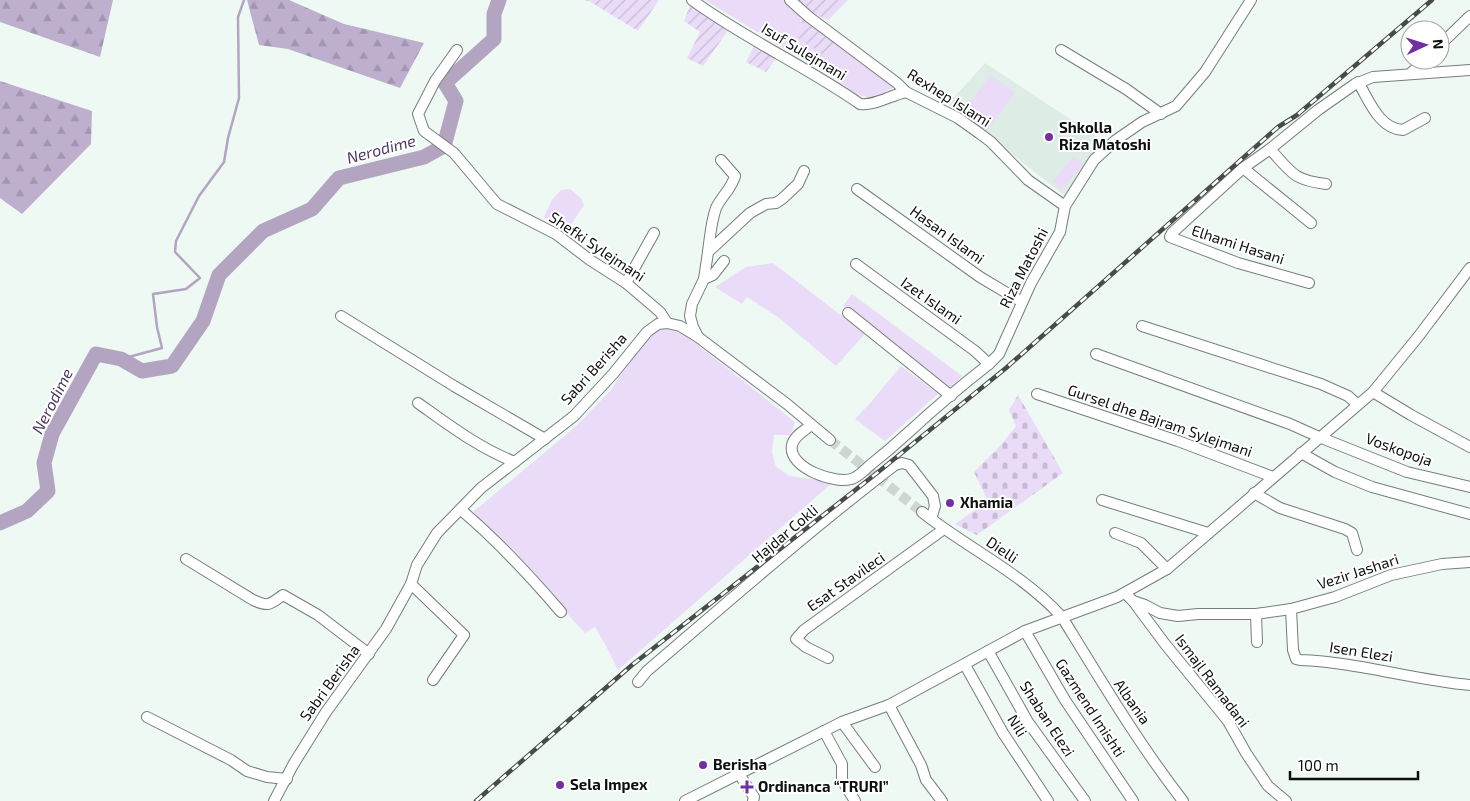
<svg xmlns="http://www.w3.org/2000/svg" width="1470" height="801" font-family="'Exo 2',sans-serif">
<style>
.built{fill:#ddede5}
.grass{fill:#eadbf9}
.forest{fill:url(#forest-firs)}
.cemetery{fill:url(#cemetery-stones)}
.garden{fill:url(#garden-furrows)}
.lines{fill:none;stroke-linecap:round;stroke-linejoin:round}
.stream{stroke:#b3a5c2;stroke-width:2.5}
.river{stroke:#b3a5c2;stroke-width:15}
.minor-tunnel{stroke:#cdd6d0;stroke-width:10;stroke-dasharray:10 5;stroke-linecap:butt}
.minor-casing{stroke:#757e79;stroke-width:12}
.minor{stroke:#fff;stroke-width:10}
.rail-casing{stroke:#474c49;stroke-width:4.5}
.rail{stroke:#fff;stroke-width:2.5;stroke-dasharray:8;stroke-linecap:butt}
.poi-dot{fill:#722fa3;stroke:#fff;stroke-width:2}
.labels{text-anchor:middle;stroke-width:4;stroke-linejoin:round;paint-order:stroke}
.street-label{font-size:15px;fill:#0c0f0d;stroke:#fff}
.poi-label{font-size:15px;font-weight:bold;fill:#0c0f0d;stroke:#fff;text-anchor:start}
.water-label{font-size:16px;font-style:italic;fill:#4f3963;stroke:#fff}
</style>
<defs>
<pattern id="forest-firs" width="22" height="20" patternUnits="userSpaceOnUse" patternTransform="scale(1.25)"><rect width="22" height="20" fill="#bdafcd"/><path d="M5 1l3.5 6h-7zM16 11l3.5 6h-7z" fill="#a195af"/></pattern>
<pattern id="cemetery-stones" width="16" height="16" patternUnits="userSpaceOnUse" patternTransform="scale(1.25)"><rect width="16" height="16" fill="#eadbf9"/><path d="M2 7V4a2 2 0 0 1 4 0v3zM10 15v-3a2 2 0 0 1 4 0v3z" fill="#c8bbd4"/></pattern>
<pattern id="garden-furrows" width="10" height="10" patternUnits="userSpaceOnUse" patternTransform="scale(1.25)"><rect width="10" height="10" fill="#eadbf9"/><path d="M-1 1l2-2M0 10L10 0M9 11l2-2" fill="none" stroke="#c8bbd4"/></pattern>
</defs>
<rect width="100%" height="100%" fill="#eff9f3"/>
<!-- built -->
<path class="built" d="M985,63l117,77 6,7 -39,52 -83,-65 -36,-24 -1,-7z"/>
<!-- grass -->
<g class="grass">
<path d="M705,0h80l16,14 1,10 -8,11 44,7 59,43 -23,14 -16,-4 -36,-25 -47,-27z"/>
<path d="M991,75l24,18 -29,39 -24,-19z"/>
<path d="M1074,156l10,8 -23,26 -9,-8z"/>
<path d="M570,189l11,9 3,7 -17,26 -23,-14 8,-17 9,-10z"/>
<path d="M773,263l92,71 -29,32 -57,-48 -32,-21 -5,7 -27,-17 31,-20z"/>
<path d="M852,294l110,82 -13,14 -106,-84z"/>
<path d="M661,327l24,8 110,87 -4,13h-17l-2,17 4,15 14,9 43,6 -215,188 -12,-24 -11,-19 -10,6 -112,-121 101,-84 36,-37 37,-53z"/>
<path d="M901,366l37,28 -53,47 -30,-22 17,-18z"/>
</g>
<!-- forest -->
<g class="forest">
<path d="M0,0h113l-13,57 -100,-35z"/>
<path d="M247,0h42l55,24 80,19 -24,45 -112,-39 -29,-4z"/>
<path d="M0,81l92,30 -1,33 -69,70 -22,-16z"/>
</g>
<!-- cemetery -->
<path class="cemetery" d="M1018,395l45,78 -86,62 -22,-11 33,-23 -14,-29 26,-26 16,-20 -7,-16z"/>
<!-- garden -->
<g class="garden">
<path d="M583,0h76l-21,31 -49,-30z"/>
<path d="M797,0h51l-20,20 -20,-9z"/>
<path d="M691,3l38,26 -26,37 -16,-8 13,-26 -16,-11z"/>
<path d="M801,14l37,28 -16,12 -28,-19 8,-11z"/>
<path d="M755,44l22,13 -11,15 -20,-10z"/>
</g>
<g class="lines">
<!-- stream -->
<path class="stream" d="M121,359l41,-11 -5,-21 -4,-33 33,-5 14,-11 -25,-26 1,-11 23,-45 25,-34 4,-24 11,-40 -1,-81 6,-17"/>
<!-- river -->
<path class="river" d="M0,523l27,-12 21,-20 -4,-28 8,-29 44,-80 25,5 21,12 30,-5 31,-45 16,-46 44,-44 49,-22 27,-31 85,-21 20,-11 12,-45 -11,-18 49,-44v-25l5,-14"/>
<!-- minor-tunnel -->
<path class="minor-tunnel" d="M830,440l92,72"/>
<defs>
<g id="minor">
<path d="M692,0c53,39 114,66 168,104 15,2 31,-9 46,-12"/>
<path d="M790,0l19,17 88,66 9,9 52,26 21,15 12,9 37,38 37,26"/>
<path d="M1440,45l30,-29"/>
<path d="M457,50l-22,31 -17,33 6,17 30,22 43,51 59,30 34,26 36,23 34,29 7,11"/>
<path d="M1061,50l65,39 35,25"/>
<path d="M1411,73l14,-13"/>
<path d="M1358,82c11,18 21,47 45,48l22,-12"/>
<path d="M1270,149c22,24 23,31 56,35"/>
<path d="M1243,168l68,55"/>
<path d="M857,189l123,88 42,25"/>
<path d="M708,252c2,-15 3,-30 8,-44 5,-11 16,-20 19,-32l-14,-16"/>
<path d="M856,264l119,87 14,13"/>
<path d="M704,279l9,-4 11,-14"/>
<path d="M626,283l28,-50"/>
<path d="M1309,283l-71,-20 -68,-26 2,-4 71,-65 27,-19 48,-39 37,-26 18,-7 97,-7"/>
<path d="M848,313l103,83"/>
<path d="M341,316l113,70 91,53"/>
<path d="M1142,326l179,58 27,12 9,8"/>
<path d="M698,337l-5,-10 -3,-11 2,-12 12,-25 4,-27 42,-39 16,-9 10,-1 6,-4 16,-15 6,-13"/>
<path d="M1096,354l194,70 29,13 88,35 63,15"/>
<path d="M1373,392l38,23 59,32"/>
<path d="M1037,394l141,47 95,36"/>
<path d="M418,403c31,22 61,45 97,59"/>
<path d="M810,426c-6,5 -16,10 -18,19 -5,23 46,41 62,33 6,-3 11,-8 15,-12 14,-11 28,-23 41,-35 25,-23 52,-46 79,-67l10,-10 32,-71 29,-51 5,-26 29,-46 22,-20 26,-18 34,-16 29,-34 46,-72"/>
<path d="M1301,453l34,19 37,15 98,27"/>
<path d="M1254,493l26,15 65,21 7,4 5,17"/>
<path d="M1102,500l106,33"/>
<path d="M461,510c37,31 69,66 100,102"/>
<path d="M922,512c45,36 100,61 140,105 38,62 76,126 121,184"/>
<path d="M1115,533l26,10 26,26"/>
<path d="M186,559l67,41c16,7 16,5 30,-5l35,20 51,39"/>
<path d="M411,584l53,51 -31,45"/>
<path d="M1125,593l8,8 12,4 15,8 18,3 20,-2h58l35,-5 44,-12 56,-22 51,-11 28,-2"/>
<path d="M1133,601l32,43 63,77 18,32 22,33 18,15"/>
<path d="M1291,609l2,41 3,9 4,1c58,2 113,20 170,25"/>
<path d="M1256,614l1,28"/>
<path d="M1025,631l40,69 68,101"/>
<path d="M988,651l40,71 57,79"/>
<path d="M828,658l-22,-11 -10,-8 8,-9 140,-101"/>
<path d="M965,665l38,68 45,68"/>
<path d="M638,682l9,-11c82,-70 163,-141 248,-206l7,-2 7,2 24,31 2,10 -4,13"/>
<path d="M889,705l32,60 5,15 16,21"/>
<path d="M147,717l84,43 16,11 20,6 20,2"/>
<path d="M842,722l33,45"/>
<path d="M824,731l18,33v16l13,21"/>
<path d="M739,774l15,23 -1,4"/>
<path d="M274,801l19,-36 33,-53 60,-83 25,-45 6,-19 20,-32 44,-45 93,-72 39,-42 34,-42 11,-8 9,-1 13,3 18,11 89,67 43,36"/>
<path d="M685,801l157,-79 47,-17 136,-74 92,-34 50,-28 206,-177 45,-55 52,-69"/>
</g>
</defs>
<!-- minor casing -->
<use href="#minor" class="minor-casing"/>
<!-- minor -->
<use href="#minor" class="minor"/>
<defs>
<path id="rail" d="M476,801l156,-136 245,-192 129,-105 272,-241 19,-12 135,-115"/>
</defs>
<!-- rail casing -->
<use href="#rail" class="rail-casing"/>
<!-- rail -->
<use href="#rail" class="rail"/>
</g>
<!-- markers -->
<g class="poi-dot">
<circle cx="1049" cy="137" r="5"/>
<circle cx="950" cy="503" r="5"/>
<circle cx="703" cy="765" r="5"/>
<circle cx="560" cy="785" r="5"/>
<path d="M744.5 779.5h5v5h5v5h-5v5h-5v-5h-5v-5h5z"/>
</g>
<g class="labels">
<!-- street labels -->
<g class="street-label">
<text transform="translate(804 52) rotate(31)" y="5">Isuf Sulejmani</text>
<text transform="translate(949 98) rotate(32)" y="5">Rexhep Islami</text>
<text transform="translate(947 235) rotate(36)" y="5">Hasan Islami</text>
<text transform="translate(1238 245) rotate(18)" y="5">Elhami Hasani</text>
<text transform="translate(597 247) rotate(34)" y="5">Shefki Sylejmani</text>
<text transform="translate(1024 268) rotate(-63)" y="5">Riza Matoshi</text>
<text transform="translate(931 301) rotate(35)" y="5">Izet Islami</text>
<text transform="translate(594 369) rotate(-48)" y="5">Sabri Berisha</text>
<text transform="translate(1160 421) rotate(19)" y="5">Gursel dhe Bajram Sylejmani</text>
<text transform="translate(1399 450) rotate(20)" y="5">Voskopoja</text>
<text transform="translate(785 534) rotate(-40)" y="5">Hajdar Cokli</text>
<text transform="translate(1002 550) rotate(34)" y="5">Dielli</text>
<text transform="translate(1358 572) rotate(-18)" y="5">Vezir Jashari</text>
<text transform="translate(846 582) rotate(-35)" y="5">Esat Stavileci</text>
<text transform="translate(1361 652) rotate(9)" y="5">Isen Elezi</text>
<text transform="translate(1212 681) rotate(53)" y="5">Ismajl Ramadani</text>
<text transform="translate(330 683) rotate(-54)" y="5">Sabri Berisha</text>
<text transform="translate(1132 702) rotate(55)" y="5">Albania</text>
<text transform="translate(1090 708) rotate(57)" y="5">Gazmend Imishti</text>
<text transform="translate(1047 719) rotate(57)" y="5">Shaban Elezi</text>
<text transform="translate(1017 726) rotate(58)" y="5">Nili</text>
</g>
<!-- poi labels -->
<g class="poi-label">
<text x="1059" y="133">Shkolla<tspan x="1059" dy="17">Riza Matoshi</tspan></text>
<text x="960" y="508">Xhamia</text>
<text x="713" y="770">Berisha</text>
<text x="570" y="790">Sela Impex</text>
<text x="758" y="792">Ordinanca “TRURI”</text>
</g>
<!-- water labels -->
<g class="water-label">
<text transform="translate(381 149) rotate(-15)" y="6">Nerodime</text>
<text transform="translate(52 401) rotate(-63)" y="6">Nerodime</text>
</g>
</g>
<!-- north arrow -->
<g transform="translate(1425 45) rotate(86)"><circle r="24" fill="#ffffff" stroke="#9e9f9e"/>
<path d="M0-4L9 19L0 12L-9 19Z" fill="#722fa3"/>
<text y="-8" font-size="14" font-weight="bold" text-anchor="middle" fill="#0c0f0d">N</text>
</g>
<!-- scale -->
<path d="M1290 771v8h128v-8" fill="none" stroke="#0c0f0d" stroke-width="2.5"/>
<text x="1298" y="771" font-size="15" fill="#0c0f0d" stroke="#ffffff" stroke-width="4" paint-order="stroke">100 m</text>
</svg>
